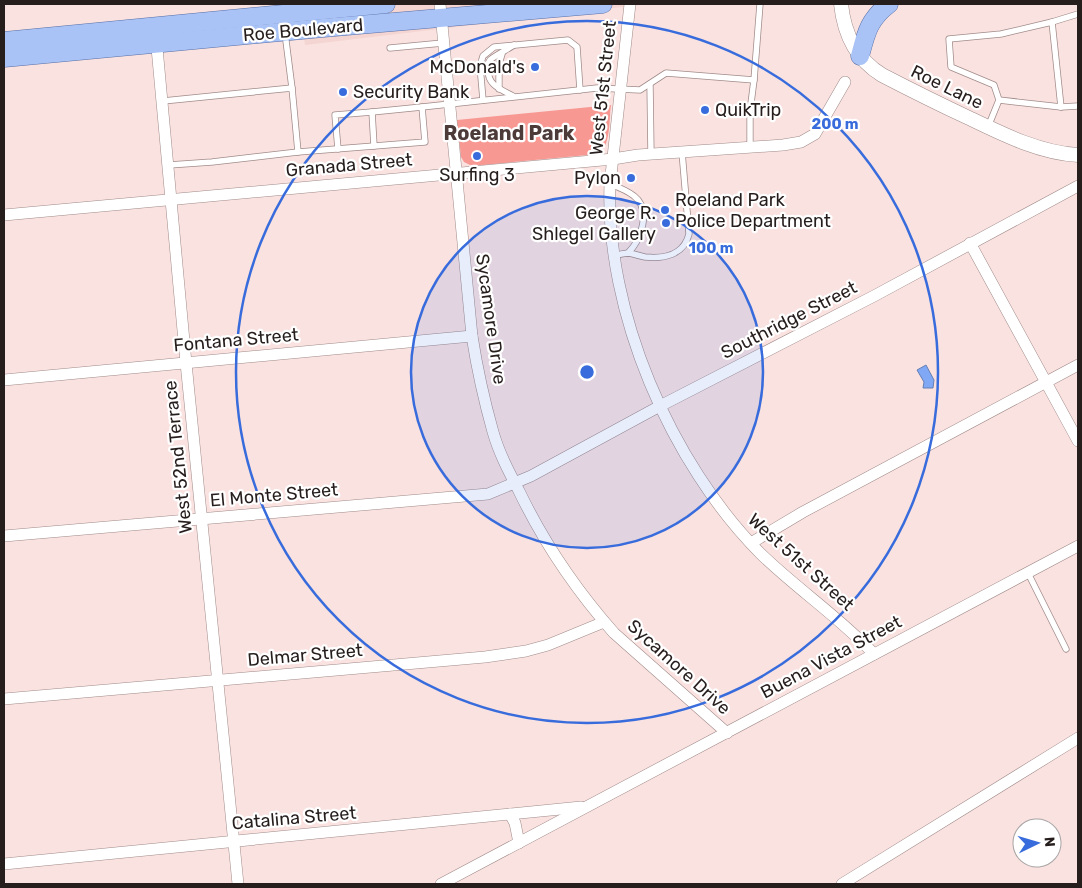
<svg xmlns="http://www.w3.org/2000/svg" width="1082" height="888" font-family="Rubik,sans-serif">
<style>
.built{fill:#f4d5d2}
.green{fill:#f89892}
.water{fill:#80a8f5;stroke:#657fb4}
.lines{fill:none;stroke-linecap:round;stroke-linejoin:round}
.service-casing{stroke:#a08b89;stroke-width:7}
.minor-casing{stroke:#a08b89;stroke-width:12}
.tertiary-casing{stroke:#a08b89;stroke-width:15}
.primary-casing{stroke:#576fa6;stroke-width:19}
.service{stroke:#fff;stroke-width:5.5}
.minor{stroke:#fff;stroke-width:11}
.tertiary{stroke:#fff;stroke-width:14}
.primary{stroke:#aac3f6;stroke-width:18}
.ring{fill:none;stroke:#386cdc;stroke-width:2.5}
.poi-dot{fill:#386cdc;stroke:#fff;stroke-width:2}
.labels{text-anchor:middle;stroke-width:4.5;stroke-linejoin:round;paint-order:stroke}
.street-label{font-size:18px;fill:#261e1d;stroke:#fff}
.poi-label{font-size:18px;fill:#261e1d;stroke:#fff;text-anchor:end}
.quarter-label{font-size:20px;font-weight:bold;fill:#4c3b39;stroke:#fff}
.centre{fill:#386cdc;stroke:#fff;stroke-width:2.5}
.ring-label{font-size:15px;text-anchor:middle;font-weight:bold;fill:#386cdc;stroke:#fff;stroke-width:4.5;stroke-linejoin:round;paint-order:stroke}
</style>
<rect width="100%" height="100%" fill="#f9e2e0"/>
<!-- built -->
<path class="built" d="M300,4h347l-342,41z"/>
<!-- green -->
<path class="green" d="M611,105c-2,13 0,43 -13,49l-126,12 -8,-4 -3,-5 -4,-37z"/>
<!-- water -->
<path class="water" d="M926,365l8,15 -1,8h-10l1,-6 -7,-12z"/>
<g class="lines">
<defs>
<g id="service">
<path d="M1052,22l26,-8"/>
<path d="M285,33l7,55"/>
<path d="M390,48l53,-5"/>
<path d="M650,84l1,70"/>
<path d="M499,89v-25l3,-10"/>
<path d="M513,96c-13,-7 -26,-11 -25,-28 0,-4 -1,-4 2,-8 3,-3 18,-11 24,-15"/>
<path d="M483,100l-3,-34 3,-10 11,-9 74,-7 9,7 3,43"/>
<path d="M163,101l129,-13 6,64"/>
<path d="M1061,107l17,-1"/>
<path d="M988,127l11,-27 62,7 -9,-85 -51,12 -52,5 2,28 43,18 5,15"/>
<path d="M374,146l-2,-34 50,-5"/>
<path d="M750,147v-36l4,-31"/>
<path d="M338,149l-3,-34 37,-3"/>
<path d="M169,165l43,-3 86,-10 127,-10 -3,-35 175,-19 43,2 26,-17 88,7 6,-76"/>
<path d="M610,184c8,3 18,7 24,12 18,14 7,44 -6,57"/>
<path d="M613,256c5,-1 11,-3 16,-3 5,1 11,3 16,4 19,2 39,-2 44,-23l-7,-82"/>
<path d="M1028,573l38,76"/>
</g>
<g id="minor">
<path d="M440,4l32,332c5,32 12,64 21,96 6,21 16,40 26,59 25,52 57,99 95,142l113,100"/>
<path d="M630,4l-20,180c-5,127 61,280 151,370 36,35 78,63 113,100"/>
<path d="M156,37l30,326 52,521"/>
<path d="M4,215l609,-56 25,-4 145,-10 18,-3 14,-8 30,-52"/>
<path d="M970,243l108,198"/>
<path d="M4,380l468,-44"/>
<path d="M4,536l484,-42 43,-18 129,-70 214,-110 204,-110"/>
<path d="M751,543l52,-31 275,-147"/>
<path d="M4,699l481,-42 41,-6 22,-6 56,-23"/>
<path d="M510,814l5,9 4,20"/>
<path d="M4,864l577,-57"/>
<path d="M441,884l637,-338"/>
<path d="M842,884l236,-146"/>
</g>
<path id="tertiary" d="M841,4c3,29 15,55 41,71 29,15 57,29 87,43 33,16 71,35 109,37"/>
<g id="primary">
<path d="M4,41l382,-37"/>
<path d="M860,56c6,-23 9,-37 29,-52"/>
<path d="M4,58l319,-30 280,-24"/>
</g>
</defs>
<!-- service casing -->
<use href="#service" class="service-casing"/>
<!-- minor casing -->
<use href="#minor" class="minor-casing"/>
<!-- tertiary casing -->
<use href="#tertiary" class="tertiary-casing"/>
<!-- primary casing -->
<use href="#primary" class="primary-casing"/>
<!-- service -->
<use href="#service" class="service"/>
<!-- minor -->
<use href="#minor" class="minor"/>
<!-- tertiary -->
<use href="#tertiary" class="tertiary"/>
<!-- primary -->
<use href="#primary" class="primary"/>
</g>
<!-- distance rings -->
<circle cx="587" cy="372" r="176" fill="#386cdc" fill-opacity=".12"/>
<g class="ring">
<circle cx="587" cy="372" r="176"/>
<circle cx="587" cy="372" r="351"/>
</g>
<!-- markers -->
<g class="poi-dot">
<circle cx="535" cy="67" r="5"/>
<circle cx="343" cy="92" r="5"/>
<circle cx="705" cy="110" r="5"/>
<circle cx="477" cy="156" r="5"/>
<circle cx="631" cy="178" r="5"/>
<circle cx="665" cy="210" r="5"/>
<circle cx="666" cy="223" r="5"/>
</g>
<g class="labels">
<!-- street labels -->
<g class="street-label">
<text transform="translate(303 30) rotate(-5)" y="6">Roe Boulevard</text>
<text transform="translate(947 87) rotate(26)" y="6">Roe Lane</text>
<text transform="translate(603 88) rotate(-84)" y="6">West 51st Street</text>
<text transform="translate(349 165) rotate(-5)" y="6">Granada Street</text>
<text transform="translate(491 319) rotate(82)" y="6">Sycamore Drive</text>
<text transform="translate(789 320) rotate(-27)" y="6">Southridge Street</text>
<text transform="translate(236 340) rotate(-5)" y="6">Fontana Street</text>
<text transform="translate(178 457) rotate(-96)" y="6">West 52nd Terrace</text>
<text transform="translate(274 495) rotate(-5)" y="6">El Monte Street</text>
<text transform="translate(801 562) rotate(42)" y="6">West 51st Street</text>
<text transform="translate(305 655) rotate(-5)" y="6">Delmar Street</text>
<text transform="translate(831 657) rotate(-28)" y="6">Buena Vista Street</text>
<text transform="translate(679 667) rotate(42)" y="6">Sycamore Drive</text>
<text transform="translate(294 818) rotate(-5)" y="6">Catalina Street</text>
</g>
<!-- poi labels -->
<g class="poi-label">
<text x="525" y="73">McDonald's</text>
<text x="353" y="98" text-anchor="start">Security Bank</text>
<text x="715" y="116" text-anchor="start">QuikTrip</text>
<text x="477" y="181" text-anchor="middle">Surfing 3</text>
<text x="621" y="184">Pylon</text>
<text x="675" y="206" text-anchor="start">Roeland Park<tspan x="675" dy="21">Police Department</tspan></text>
<text x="656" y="219">George R.<tspan x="656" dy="21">Shlegel Gallery</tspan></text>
</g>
<!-- quarter labels -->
<g class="quarter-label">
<text x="509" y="140">Roeland Park</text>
</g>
</g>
<circle cx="587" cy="372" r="8" class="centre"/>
<g class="ring-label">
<text x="835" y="129">200 m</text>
<text x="711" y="253">100 m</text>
</g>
<!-- border -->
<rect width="1082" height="888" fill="none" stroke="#261e1d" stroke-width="10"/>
<!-- north arrow -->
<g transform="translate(1037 843) rotate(85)"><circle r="24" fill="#ffffff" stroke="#a8a5a5"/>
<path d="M0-4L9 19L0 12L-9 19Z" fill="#386cdc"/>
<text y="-8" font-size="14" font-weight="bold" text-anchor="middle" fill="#261e1d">N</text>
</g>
</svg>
